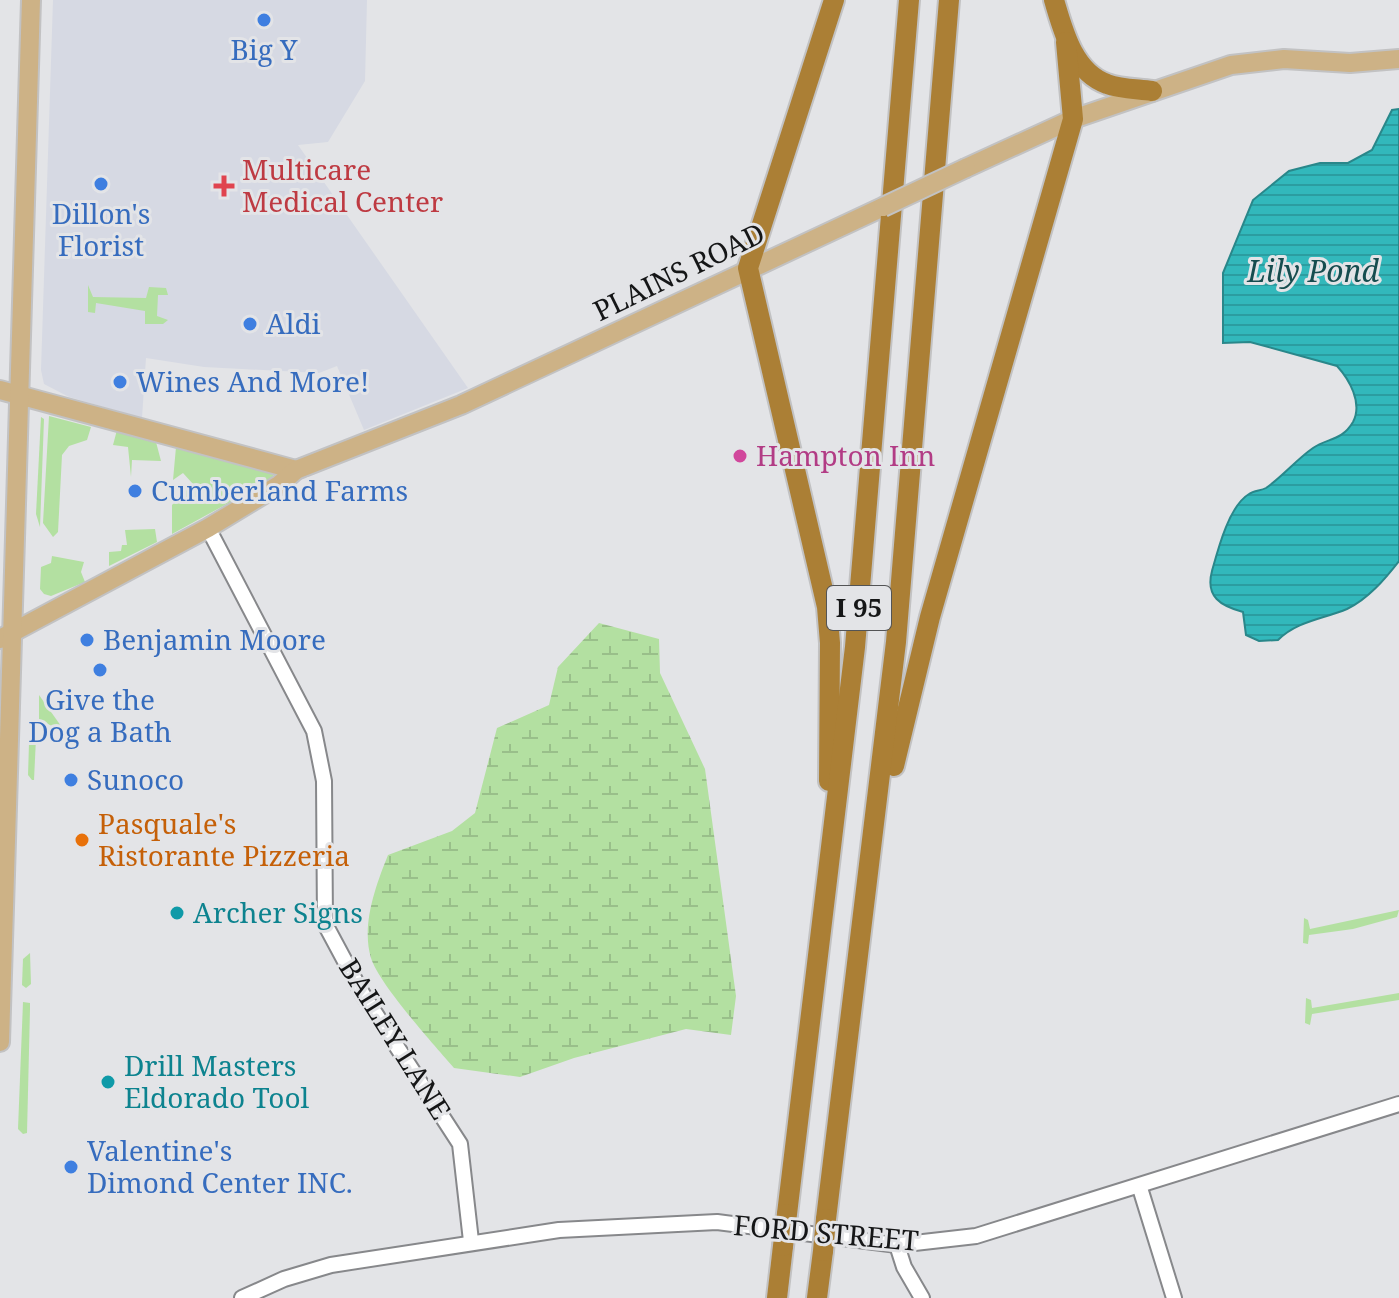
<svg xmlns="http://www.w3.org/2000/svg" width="1399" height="1298" font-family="'Noto Serif',serif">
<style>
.built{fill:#d6d9e3}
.green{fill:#b3e0a1}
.wetland{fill:url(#wetland-marsh)}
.water{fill:url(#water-rules);stroke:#29878a;stroke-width:2}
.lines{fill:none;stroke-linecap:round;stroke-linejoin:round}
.minor-casing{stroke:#87888b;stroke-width:18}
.major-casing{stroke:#c2c2c3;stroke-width:22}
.highway-casing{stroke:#c2c2c3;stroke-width:24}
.minor{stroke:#fff;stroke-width:14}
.major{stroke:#cdb286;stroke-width:18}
.highway{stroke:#ab7f35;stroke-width:20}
.major-bridge-casing{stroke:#c2c2c3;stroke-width:22;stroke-linecap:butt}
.highway-bridge-casing{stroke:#c2c2c3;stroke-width:24;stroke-linecap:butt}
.major-bridge{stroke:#cdb286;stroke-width:18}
.highway-bridge{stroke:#ab7f35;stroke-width:20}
.shop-dot{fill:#3f7fe0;stroke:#e3e4e7;stroke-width:3}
.health-dot{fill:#e0444e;stroke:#e3e4e7;stroke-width:3}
.hotel-dot{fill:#d1479c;stroke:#e3e4e7;stroke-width:3}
.food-dot{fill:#e8710a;stroke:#e3e4e7;stroke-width:3}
.culture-dot{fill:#0f9aa8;stroke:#e3e4e7;stroke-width:3}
.labels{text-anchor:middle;stroke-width:6;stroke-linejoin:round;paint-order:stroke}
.shield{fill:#e3e4e7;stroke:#535455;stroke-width:2}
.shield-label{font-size:26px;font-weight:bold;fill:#151617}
.shop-label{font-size:28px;fill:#366cbe;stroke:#e3e4e7;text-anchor:start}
.health-label{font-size:28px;fill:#be3a42;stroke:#e3e4e7;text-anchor:start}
.street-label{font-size:28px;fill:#151617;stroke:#e3e4e7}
.hotel-label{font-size:28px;fill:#b23c85;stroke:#e3e4e7;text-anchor:start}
.food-label{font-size:28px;fill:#c56008;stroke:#e3e4e7;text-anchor:start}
.culture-label{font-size:28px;fill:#0d838f;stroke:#e3e4e7;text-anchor:start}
.water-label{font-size:30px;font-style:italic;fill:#164d4f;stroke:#e3e4e7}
</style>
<defs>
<pattern id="wetland-marsh" width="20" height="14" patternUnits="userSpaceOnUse" patternTransform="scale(2)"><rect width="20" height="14" fill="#b3e0a1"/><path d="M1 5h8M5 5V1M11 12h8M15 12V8" fill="none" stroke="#99bf8a"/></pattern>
<pattern id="water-rules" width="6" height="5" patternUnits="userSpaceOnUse" patternTransform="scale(2)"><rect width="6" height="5" fill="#32b8bb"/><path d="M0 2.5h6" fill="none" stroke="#2b9da0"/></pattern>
</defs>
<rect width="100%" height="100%" fill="#e3e4e7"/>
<!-- built -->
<path class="built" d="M53,0h314l-2,81 -37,61 -30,3 170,243 -104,42 -27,-64 -18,7 -115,-6 -58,-9 -4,60 -73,-21 -25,-13 -3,-14z"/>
<!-- green -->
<g class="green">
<path d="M88,285l5,12 53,1 3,-11 17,1 2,7h-10l-1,21 11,4 -5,4h-18v-13l-49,-8 -1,10 -7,-1z"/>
<path d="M49,416l42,11 -4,13 -18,6 -7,9 -4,77 -5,5 -10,-14z"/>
<path d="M41,417l3,2 -4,108 -4,-13z"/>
<path d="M117,430l39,12 5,19 -29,-1 -1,17 -3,-30 -15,-2z"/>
<path d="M176,447l96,25 2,6 -100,60 71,-44 -73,40v-29l21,-21 -10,-11 -10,7z"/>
<path d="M155,529l2,13 -48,24v-14l12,-1 1,-6h5l-2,-15z"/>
<path d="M52,556l32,6 -3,10 4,10 -34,14 -7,-2 -4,-5 1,-22 10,-4z"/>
<path d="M39,695l22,31 -4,3 -18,-10z"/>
<path d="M36,738l-2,42h-2l-4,-5 1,-32z"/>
<path d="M1399,910l-2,7 -44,12 -44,6 -1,9 -5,-1 1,-25 4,2 2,9z"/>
<path d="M30,953l1,31 -5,4 -4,-3 1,-26z"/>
<path d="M1399,993v7l-87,14 -2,11 -5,-2 1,-25 5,2 1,8z"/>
<path d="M23,1002l7,1v6l-3,124 -4,1 -5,-5z"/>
</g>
<!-- wetland -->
<path class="wetland" d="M599,623l60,16 1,34 45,96 31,227 -5,39 -45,-6 -112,29 -54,19 -66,-9c-19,-22 -75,-84 -83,-110 -10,-33 5,-73 17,-103l64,-24 23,-18 22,-85 52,-23 9,-38z"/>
<!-- water -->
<path class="water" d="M1399,109v452c-14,18 -31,38 -52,48 -24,10 -50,12 -69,31l-19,1 -13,-6 -3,-23c-22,-6 -38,-15 -31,-41 6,-22 17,-65 37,-77 5,-4 12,-3 17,-6 17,-12 31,-29 47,-40 14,-10 29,-7 40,-26 10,-19 -4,-43 -16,-56l-87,-24 -27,1v-70l30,-73 36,-29 31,-8h28l24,-13 20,-40z"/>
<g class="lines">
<defs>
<g id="minor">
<path d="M208,528l106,203 10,50 1,143 37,69 98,151 11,97"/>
<path d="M1140,1188l34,110"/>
<path d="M897,1245l7,22 18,31"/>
<path d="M242,1298l42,-19 47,-14 228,-35 158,-8 180,23 79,-9 423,-132"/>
</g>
<g id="major">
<path d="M966,168l107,-49 158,-54 53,-6 66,4 49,-4"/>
<path d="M0,390l296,80"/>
<path d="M0,639l208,-111 71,-43 17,-15 165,-65 422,-198"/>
<path d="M0,1042l31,-1042"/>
</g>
<g id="highway">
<path d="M1054,0c9,30 19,72 53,84 13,5 31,5 45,7"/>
<path d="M894,766l36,-149 143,-498 -7,-77"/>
<path d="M829,781l1,-138 -3,-36 -79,-339 86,-268"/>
<path d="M787,1214l68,-567 54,-647"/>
<path d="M826,1219l70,-577 53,-642"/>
<path d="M777,1298l6,-52"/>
<path d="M817,1298l6,-47"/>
</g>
</defs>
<!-- minor casing -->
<use href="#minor" class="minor-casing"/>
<!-- major casing -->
<use href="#major" class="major-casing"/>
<!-- highway casing -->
<use href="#highway" class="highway-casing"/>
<!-- minor -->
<use href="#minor" class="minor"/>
<!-- major -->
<use href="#major" class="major"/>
<!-- highway -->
<use href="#highway" class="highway"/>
<defs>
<path id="major-bridge" d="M883,207l83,-39"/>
<g id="highway-bridge">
<path d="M783,1246l4,-32"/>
<path d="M823,1251l3,-32"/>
</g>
</defs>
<!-- major-bridge casing -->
<use href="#major-bridge" class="major-bridge-casing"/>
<!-- highway-bridge casing -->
<use href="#highway-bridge" class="highway-bridge-casing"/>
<!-- major-bridge -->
<use href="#major-bridge" class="major-bridge"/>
<!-- highway-bridge -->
<use href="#highway-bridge" class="highway-bridge"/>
</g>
<!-- markers -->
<g class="shop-dot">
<circle cx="264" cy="20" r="8"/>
<circle cx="101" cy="184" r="8"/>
<circle cx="250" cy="324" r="8"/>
<circle cx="120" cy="382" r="8"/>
<circle cx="135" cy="491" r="8"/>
<circle cx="87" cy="640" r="8"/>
<circle cx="100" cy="670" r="8"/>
<circle cx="71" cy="780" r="8"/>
<circle cx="71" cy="1167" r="8"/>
</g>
<path class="health-dot" d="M220 174h8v8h8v8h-8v8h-8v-8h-8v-8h8z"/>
<circle class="hotel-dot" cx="740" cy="456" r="8"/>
<circle class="food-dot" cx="82" cy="840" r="8"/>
<g class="culture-dot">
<circle cx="177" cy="913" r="8"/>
<circle cx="108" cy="1082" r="8"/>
</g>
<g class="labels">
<!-- shield labels -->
<rect class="shield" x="827" y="586" width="64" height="44" rx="6"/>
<g class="shield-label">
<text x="859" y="617">I 95</text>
</g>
<!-- shop labels -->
<g class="shop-label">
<text x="264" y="60" text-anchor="middle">Big Y</text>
<text x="101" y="224" text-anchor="middle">Dillon's<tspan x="101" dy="32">Florist</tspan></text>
<text x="266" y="334">Aldi</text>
<text x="136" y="392">Wines And More!</text>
<text x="151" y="501">Cumberland Farms</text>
<text x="103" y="650">Benjamin Moore</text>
<text x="100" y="710" text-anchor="middle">Give the<tspan x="100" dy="32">Dog a Bath</tspan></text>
<text x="87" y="790">Sunoco</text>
<text x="87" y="1161">Valentine's<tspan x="87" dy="32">Dimond Center INC.</tspan></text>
</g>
<!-- health labels -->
<g class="health-label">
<text x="242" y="180">Multicare<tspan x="242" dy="32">Medical Center</tspan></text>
</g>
<!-- street labels -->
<g class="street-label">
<text transform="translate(679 272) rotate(-26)" y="10">PLAINS ROAD</text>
<text transform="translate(395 1039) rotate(58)" y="10">BAILEY LANE</text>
<text transform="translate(826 1233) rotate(5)" y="10">FORD STREET</text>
</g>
<!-- hotel labels -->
<g class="hotel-label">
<text x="756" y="466">Hampton Inn</text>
</g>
<!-- food labels -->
<g class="food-label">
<text x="98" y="834">Pasquale's<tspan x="98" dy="32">Ristorante Pizzeria</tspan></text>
</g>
<!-- culture labels -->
<g class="culture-label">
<text x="193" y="923">Archer Signs</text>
<text x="124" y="1076">Drill Masters<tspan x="124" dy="32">Eldorado Tool</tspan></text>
</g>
<!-- water labels -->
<g class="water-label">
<text x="1313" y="282">Lily Pond</text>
</g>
</g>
</svg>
